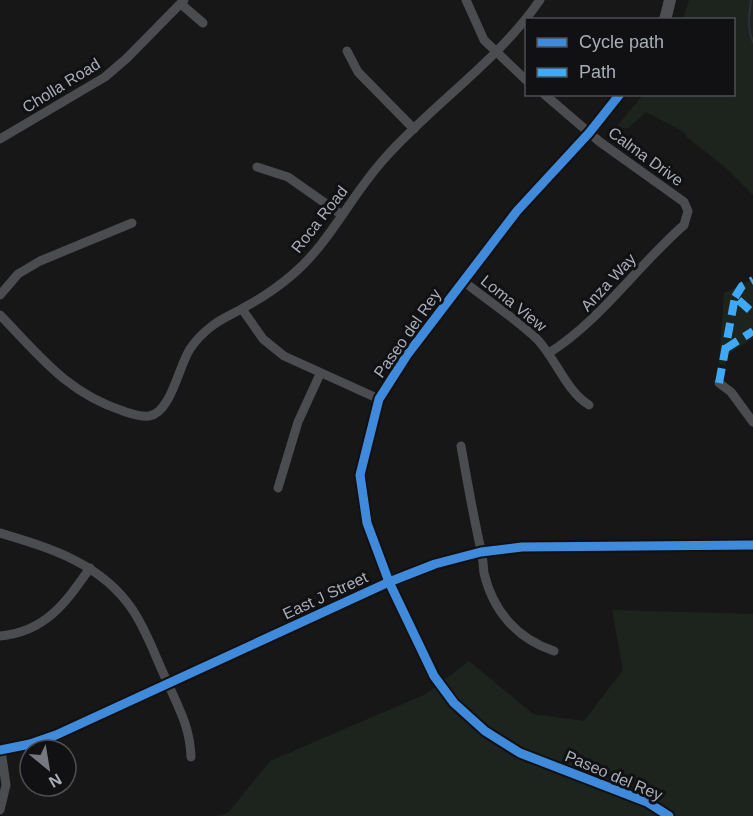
<svg xmlns="http://www.w3.org/2000/svg" width="753" height="816" font-family="Arial,sans-serif">
<style>
.green{fill:#1d241e}
.lines{fill:none;stroke-linecap:round;stroke-linejoin:round}
.stream{stroke:#2a3239;stroke-width:2}
.minor{stroke:#4b4c50;stroke-width:9}
.major{stroke:#4d4f52;stroke-width:12}
.quiet{stroke:#3fa9f5;stroke-width:8;stroke-dasharray:15 8;stroke-linecap:butt}
.cycleway-casing{stroke:#111113;stroke-width:13}
.cycleway{stroke:#408adc;stroke-width:9}
.labels{text-anchor:middle;stroke-width:6;stroke-linejoin:round;paint-order:stroke}
.street-label{font-size:16px;fill:#a8adb8;stroke:#111113}
</style>
<rect width="100%" height="100%" fill="#171717"/>
<!-- green -->
<g class="green">
<path d="M689,0h64v195l-28,-28 -38,-30 -3,-5 -38,-20 -19,17 -10,-3 26,-31 91,-1v-74l-51,-1z"/>
<path d="M753,279v59l-26,17 -2,10 -6,-1 5,-71z"/>
<path d="M612,610l141,4v202h-538l13,-3 42,-52 156,-67 43,-33 64,53 51,7 39,-51z"/>
</g>
<g class="lines">
<!-- stream -->
<path class="stream" d="M751,0c-2,14 -4,29 2,42"/>
<!-- minor -->
<g class="minor">
<path d="M466,0l18,40 42,40"/>
<path d="M181,4l22,19"/>
<path d="M347,51l11,21 56,57"/>
<path d="M544,94l56,48 84,60 4,9 -4,14c-47,41 -82,94 -135,128"/>
<path d="M0,139l105,-62 22,-19 57,-58"/>
<path d="M257,167l31,10 54,38"/>
<path d="M463,281c24,19 52,37 74,58 19,20 29,52 52,66"/>
<path d="M0,295l18,-21 22,-13 92,-38"/>
<path d="M242,309l21,30 21,17 95,43"/>
<path d="M0,315c40,41 67,78 123,96 9,3 17,6 26,5 22,-3 30,-51 41,-67 6,-9 14,-17 22,-23 10,-8 21,-12 31,-18 17,-9 35,-21 49,-33 38,-32 59,-80 93,-117 49,-55 112,-96 155,-158"/>
<path d="M719,383l12,9 22,30"/>
<path d="M461,446c6,34 12,69 20,104 2,7 2,15 3,23 9,38 33,66 70,78"/>
<path d="M278,488l20,-66 22,-48"/>
<path d="M0,533c50,15 101,30 132,76 15,22 23,47 34,70 12,28 24,47 25,78"/>
<path d="M0,636c46,-4 66,-34 90,-68"/>
<path d="M0,750l30,-6 26,-9 333,-153 46,-18 46,-12 41,-5 231,-2"/>
<path d="M0,810l6,-25 -5,-35"/>
</g>
<!-- major -->
<g class="major">
<path d="M665,20l5,-20"/>
<path d="M620,94l-31,39 -72,78 -110,144 -28,44 -19,76 7,48 22,59 45,94 20,27 31,28 35,22 127,49 22,14"/>
</g>
<!-- quiet -->
<g class="quiet">
<path d="M735,297l7,-11 11,-6"/>
<path d="M725,349l28,-18"/>
<path d="M719,383l16,-86 18,16"/>
</g>
<defs>
<g id="cycleway">
<path d="M620,94l-31,39 -72,78 -110,144 -28,44 -19,76 7,48 22,59 45,94 20,27 31,28 35,22 127,49 22,14"/>
<path d="M0,750l30,-6 26,-9 333,-153 46,-18 46,-12 41,-5 231,-2"/>
</g>
</defs>
<!-- cycleway casing -->
<use href="#cycleway" class="cycleway-casing"/>
<!-- cycleway -->
<use href="#cycleway" class="cycleway"/>
</g>
<g class="labels">
<!-- street labels -->
<g class="street-label">
<text transform="translate(61 85) rotate(-32)" y="6">Cholla Road</text>
<text transform="translate(646 156) rotate(36)" y="6">Calma Drive</text>
<text transform="translate(319 219) rotate(-52)" y="6">Roca Road</text>
<text transform="translate(608 282) rotate(-47)" y="6">Anza Way</text>
<text transform="translate(514 303) rotate(39)" y="6">Loma View</text>
<text transform="translate(407 333) rotate(-55)" y="6">Paseo del Rey</text>
<text transform="translate(325 595) rotate(-25)" y="6">East J Street</text>
<text transform="translate(614 775) rotate(23)" y="6">Paseo del Rey</text>
</g>
</g>
<!-- legend -->
<rect x="525" y="18" width="210" height="78" fill="#111113" stroke="#4d4f55" stroke-width="1.5"/>
<rect x="537" y="38" width="30" height="9" fill="#408adc" stroke="#4d4f55" stroke-width="1.5"/>
<text x="579" y="48" font-size="18" fill="#a8adb8">Cycle path</text>
<rect x="537" y="68" width="30" height="9" fill="#3fa9f5" stroke="#4d4f55" stroke-width="1.5"/>
<text x="579" y="78" font-size="18" fill="#a8adb8">Path</text>
<!-- north arrow -->
<g transform="translate(48 768) rotate(150)"><circle r="28" fill="#111113" stroke="#4d4f55" stroke-width="1.5"/>
<path d="M0-4.5L10 22L0 15L-10 22Z" fill="#757880"/>
<text y="-9" font-size="16" font-weight="bold" text-anchor="middle" fill="#a8adb8">N</text>
</g>
</svg>
